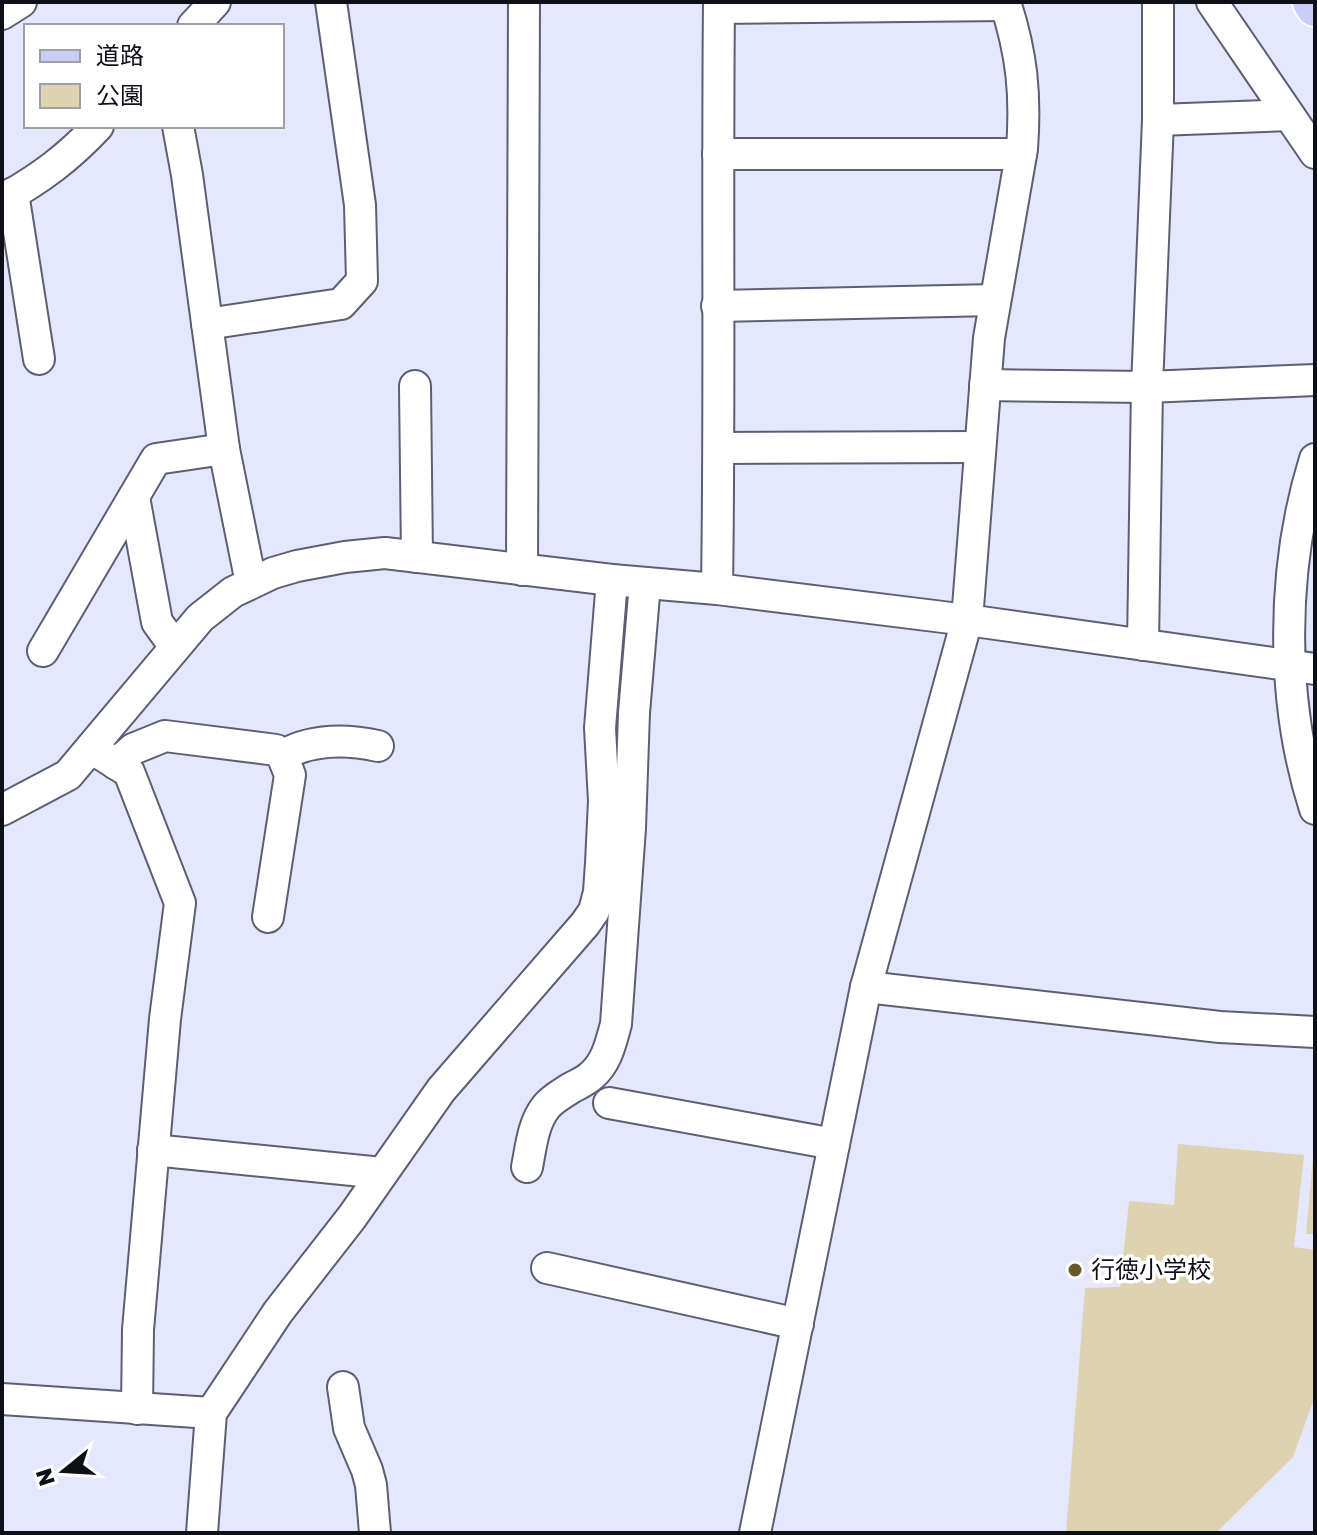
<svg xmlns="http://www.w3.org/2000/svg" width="1317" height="1535" font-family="'Golos Text','Noto Sans JP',sans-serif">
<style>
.green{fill:#ded3b0}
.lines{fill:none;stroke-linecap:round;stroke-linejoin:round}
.minor-casing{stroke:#5d5f71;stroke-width:34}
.major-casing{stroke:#fff;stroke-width:42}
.minor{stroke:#fff;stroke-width:30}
.major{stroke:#c9cdf8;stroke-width:38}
.poi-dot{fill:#685926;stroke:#fff;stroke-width:3}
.labels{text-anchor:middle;stroke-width:7;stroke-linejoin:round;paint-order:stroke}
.poi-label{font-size:24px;fill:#0f1017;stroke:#fff;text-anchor:start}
</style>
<rect width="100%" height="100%" fill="#e5e8fc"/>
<!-- green -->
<g class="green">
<path d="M1315,1134v100h-9z"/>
<path d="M1178,1144l126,11 -10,92 21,3v146l-22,61 -77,76h-150l19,-245 35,-1 9,-86 45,4z"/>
</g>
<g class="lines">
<defs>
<g id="minor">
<path d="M1212,2l103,151"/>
<path d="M719,8l287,-3"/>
<path d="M2,14l19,-12"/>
<path d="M193,26l22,-24"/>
<path d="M1158,120l131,-5"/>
<path d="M178,126l9,49 37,274 27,134"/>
<path d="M718,154h303"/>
<path d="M13,193l26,166"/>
<path d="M2,200c39,-22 66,-42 96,-74"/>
<path d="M717,306l278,-6"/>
<path d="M207,324l134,-20 21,-23 -2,-76 -29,-203"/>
<path d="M985,385l162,2 168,-7"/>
<path d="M415,386l2,171"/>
<path d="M719,448l261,-1"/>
<path d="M1315,459c-34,109 -35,241 0,350"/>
<path d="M134,497l23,125 18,25"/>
<path d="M522,570l2,-568"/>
<path d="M717,589c3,-196 0,-391 2,-587"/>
<path d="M1143,645l4,-258 11,-267v-118"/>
<path d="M43,651l113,-192 68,-10"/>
<path d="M91,748l38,24 51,131 -15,116 -27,311 -1,79"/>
<path d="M283,755c29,-16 63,-16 95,-9"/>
<path d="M116,764l17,-15 32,-13 111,14 6,5 8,20 -22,142"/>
<path d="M2,810l66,-35 132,-157 33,-26 40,-19 24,-7 48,-9 40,-4 227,27 105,9 250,31 348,49"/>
<path d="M866,987l354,40 95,5"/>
<path d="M609,1103l225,41"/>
<path d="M153,1150l229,23"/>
<path d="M527,1167c4,-20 6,-44 19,-60 6,-8 16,-13 25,-19 7,-4 15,-7 21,-13 15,-13 19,-33 24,-51l14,-196 4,-115 11,-130"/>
<path d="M547,1268l251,56"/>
<path d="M343,1387l6,41 18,42 4,15 4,48"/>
<path d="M2,1399l209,14"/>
<path d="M202,1533l9,-120 67,-101 74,-95 89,-127 144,-166 9,-13 5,-19 2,-29 3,-62 -4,-73 12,-148"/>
<path d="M755,1533l111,-546 101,-367 22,-282 33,-189c4,-54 0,-95 -17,-147"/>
</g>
<path id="major" d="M1312,2l3,5"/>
</defs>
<!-- minor casing -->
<use href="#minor" class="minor-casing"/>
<!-- major casing -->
<use href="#major" class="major-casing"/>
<!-- minor -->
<use href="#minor" class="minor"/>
<!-- major -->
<use href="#major" class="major"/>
</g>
<!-- markers -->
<circle class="poi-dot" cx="1075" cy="1270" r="8"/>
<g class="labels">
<!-- poi labels -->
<g class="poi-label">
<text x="1091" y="1278">行徳小学校</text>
</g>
</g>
<!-- border -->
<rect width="1317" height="1535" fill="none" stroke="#0f1017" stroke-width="8"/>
<!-- legend -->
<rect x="24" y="24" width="260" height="104" fill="#ffffff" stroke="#9f9fa2" stroke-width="2"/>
<rect x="40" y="50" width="40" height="12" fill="#c9cdf8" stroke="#9f9fa2" stroke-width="2"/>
<text x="96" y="64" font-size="24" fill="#0f1017">道路</text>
<rect x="40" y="84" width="40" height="24" fill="#ded3b0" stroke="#9f9fa2" stroke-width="2"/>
<text x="96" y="104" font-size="24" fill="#0f1017">公園</text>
<!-- north arrow -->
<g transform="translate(64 1471) rotate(252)" stroke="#ffffff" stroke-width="6" paint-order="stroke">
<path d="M0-6L14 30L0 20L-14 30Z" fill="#0f1017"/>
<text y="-12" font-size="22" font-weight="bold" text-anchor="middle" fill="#0f1017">N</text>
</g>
</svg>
